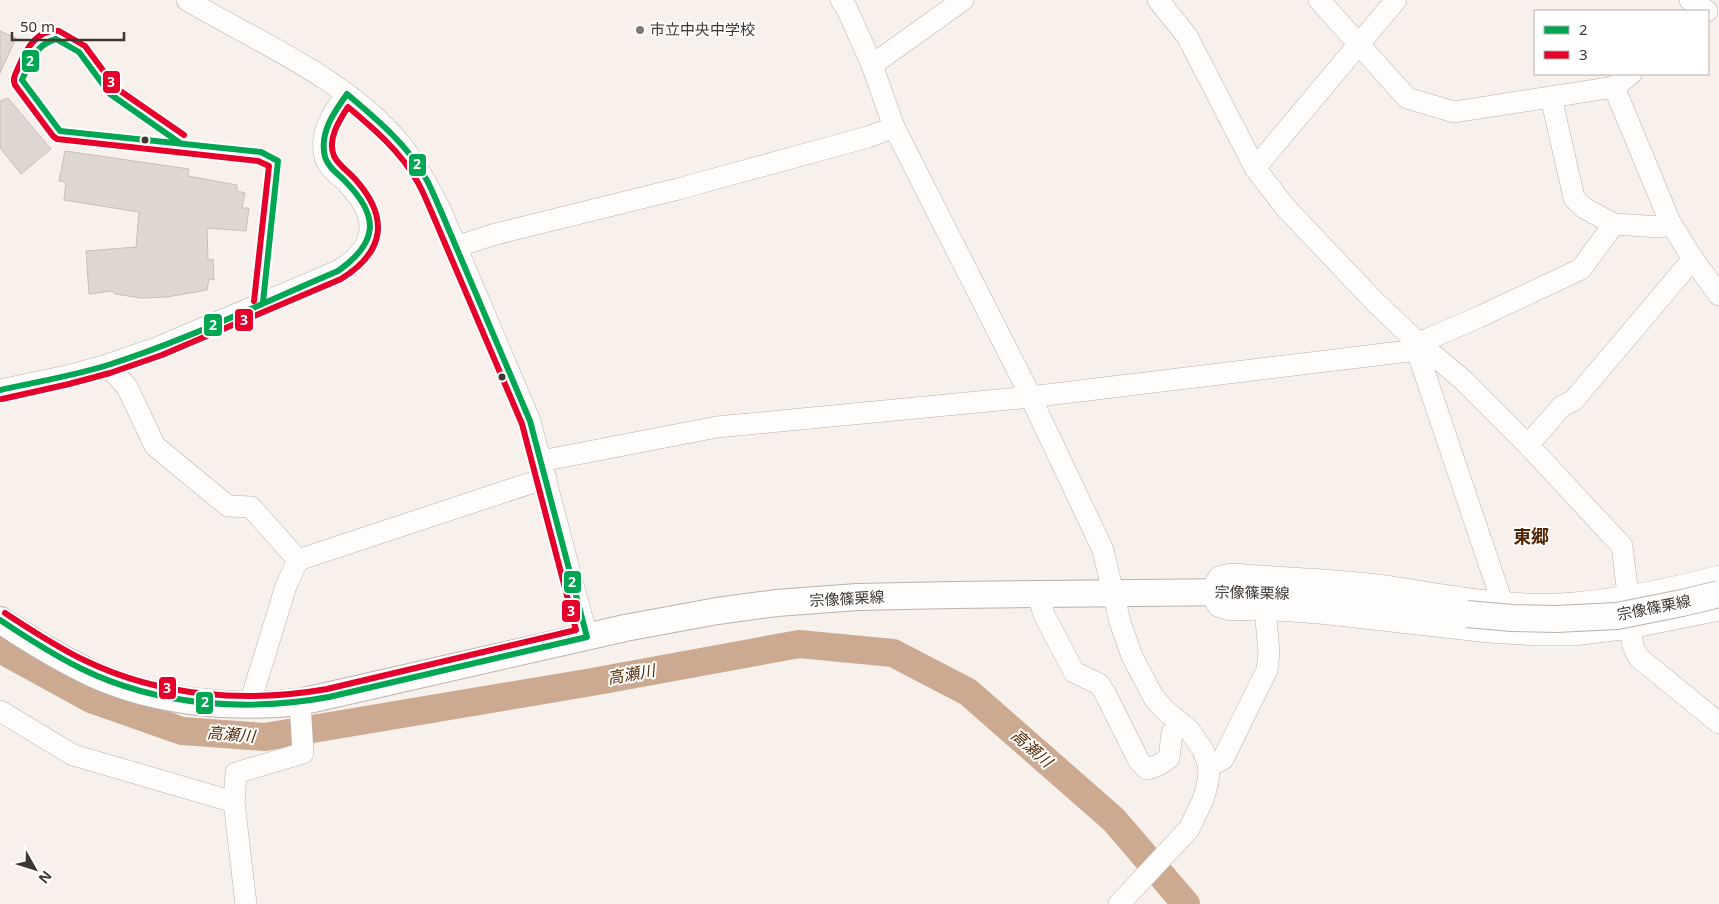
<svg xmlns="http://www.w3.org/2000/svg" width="1719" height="904" font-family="'Noto Sans','Noto Sans JP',sans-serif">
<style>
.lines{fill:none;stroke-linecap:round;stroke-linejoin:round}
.river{stroke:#cca991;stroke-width:28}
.building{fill:#ded6d1;stroke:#c6bfba}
.minor-casing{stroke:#bab2ad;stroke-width:22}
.major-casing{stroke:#bab2ad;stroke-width:28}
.minor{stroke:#fefdfc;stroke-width:21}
.major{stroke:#fefdfc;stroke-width:26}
.major-bridge-casing{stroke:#bab2ad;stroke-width:28;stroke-linecap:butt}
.major-bridge{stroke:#fefdfc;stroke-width:26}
.bus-1-casing{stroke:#fff;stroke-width:10}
.bus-2-casing{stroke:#fff;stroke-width:10}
.bus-1{stroke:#00a651;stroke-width:6}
.bus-2{stroke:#e4002b;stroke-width:6}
.poi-dot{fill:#7f7771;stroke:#fff;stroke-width:2}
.bus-dot{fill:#3e3630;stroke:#fff;stroke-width:2}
.labels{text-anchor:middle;stroke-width:4;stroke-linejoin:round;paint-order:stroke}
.poi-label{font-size:15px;fill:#3e3630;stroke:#fff;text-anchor:start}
.street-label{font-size:15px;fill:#3e3630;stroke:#fff}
.water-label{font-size:16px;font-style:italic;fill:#592b03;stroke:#fff}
.quarter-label{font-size:18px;font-weight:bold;fill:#502400;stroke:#fff}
.line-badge{stroke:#fff;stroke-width:2}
.badge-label{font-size:14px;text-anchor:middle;font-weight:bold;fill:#fff}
</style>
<rect width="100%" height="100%" fill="#f8f0eb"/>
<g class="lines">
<!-- river -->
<path class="river" d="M0,649l91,50 91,32 83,6 327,-55 207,-38 94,9 75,39 146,128 72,84"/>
</g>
<!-- building -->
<g class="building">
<path d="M0,31l16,7 -16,35z"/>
<path d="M8,98l43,51 -30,25 -21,-26v-47z"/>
<path d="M65,151l124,18 -1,7 49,9v6l8,2 -3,15h7l-3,23 -39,-3 1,32 5,-1 1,21 -5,-1 -2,11 -40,7 -26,1 -26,-4 -3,-3 -23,3 -3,-43 50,-4 3,-35 -75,-12 2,-18 -7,-1z"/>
</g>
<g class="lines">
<defs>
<g id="minor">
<path d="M187,0c72,43 163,80 216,147 15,20 26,40 37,62l90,212 57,216"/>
<path d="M841,0l6,9 25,56 22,62 129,254 80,169 17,72 12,34 22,42 13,14 22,18 14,20 6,17 -1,15 -5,18 -14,29 -70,75"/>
<path d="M1158,0l29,36 68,132 30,39 91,96 37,35 50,42 65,65 94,101 6,49 2,33 3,18 5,11 81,66"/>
<path d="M1319,0l88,98 47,14 160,-25 17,-13"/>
<path d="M1690,0l17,11"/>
<path d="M872,65l91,-65"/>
<path d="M1614,87l56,135 23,37 26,36"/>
<path d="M1551,97l23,101 10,10 30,16"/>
<path d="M1255,168l141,-168"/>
<path d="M456,247l36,-12 186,-46 190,-52 26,-10"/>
<path d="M1413,339l89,263"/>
<path d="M1418,342l10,-3 51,-22 102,-48 33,-45 46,3 10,-5"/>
<path d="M107,365l20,22 28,59 73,60 23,1 47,53"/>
<path d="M0,390l67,-14 40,-11 52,-18 179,-76c41,-25 41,-55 9,-88 -7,-8 -19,-15 -22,-26 -6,-26 8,-44 22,-63"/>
<path d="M1528,445l34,-39 11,-5 120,-142"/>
<path d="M541,461l176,-34 313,-30 387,-47"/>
<path d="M1719,576c-52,14 -106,25 -160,28 -58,3 -124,-11 -181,-19 -49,-6 -98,-7 -147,-11l-12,3 -9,16 8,13 12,4 35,-1 55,4 169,19 48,3h37l56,-7 89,-18"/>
<path d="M1038,594l6,21 30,57 25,12 6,9 34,68 8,8 12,-4 10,-7 3,-25 8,-11"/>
<path d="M249,706l37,-120 12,-26 248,-82"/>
<path d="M0,711l73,44 161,47"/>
<path d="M1209,767l14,-8 44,-89 2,-18 -4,-43"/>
<path d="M246,904l-12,-102 2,-29 67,-20 -3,-51"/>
</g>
<path id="major" d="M0,620c30,20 61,39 93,54 64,29 138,35 207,28l325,-74 92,-17 60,-8 80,-6 96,-2 283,-3 61,2 170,20"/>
</defs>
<!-- minor casing -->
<use href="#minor" class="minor-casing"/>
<!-- major casing -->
<use href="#major" class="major-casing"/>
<!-- minor -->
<use href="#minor" class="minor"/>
<!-- major -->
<use href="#major" class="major"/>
<defs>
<path id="major-bridge" d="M1467,614l45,4 44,1 61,-3 65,-13 37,-9"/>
</defs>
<!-- major-bridge casing -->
<use href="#major-bridge" class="major-bridge-casing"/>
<!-- major-bridge -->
<use href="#major-bridge" class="major-bridge"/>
<defs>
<g id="bus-1">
<path d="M180,143l-70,-49 -31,-42 -23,-13c-21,6 -26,23 -34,41l38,51 201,21 17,9 -15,141"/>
<path d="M0,390c36,-8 73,-14 108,-25 79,-25 154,-62 230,-94 41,-29 42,-55 6,-91 -7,-7 -16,-13 -19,-23 -6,-24 9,-45 22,-63 28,24 60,50 78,83 6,10 10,21 15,32l90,212 57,216 -258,60c-82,15 -171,9 -247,-28 -29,-14 -55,-31 -82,-49"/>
</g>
<g id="bus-2">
<path d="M184,135l-68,-47 -31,-42 -26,-15c-22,-2 -33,18 -40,35 -3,7 -7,12 -4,19l38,51 4,3 201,22 11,5 -15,135"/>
<path d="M2,399l67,-15 41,-11 52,-18 179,-76c45,-28 48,-62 14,-100 -7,-8 -17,-14 -21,-23 -7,-17 5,-35 14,-49 25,21 53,45 69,74 6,10 10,21 15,32l90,211 54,206 -249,59c-80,14 -166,8 -241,-28 -28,-13 -55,-31 -81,-48"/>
</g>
</defs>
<!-- bus-1 casing -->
<use href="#bus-1" class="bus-1-casing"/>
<!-- bus-2 casing -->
<use href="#bus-2" class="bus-2-casing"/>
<!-- bus-1 -->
<use href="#bus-1" class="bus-1"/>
<!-- bus-2 -->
<use href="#bus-2" class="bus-2"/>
</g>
<!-- markers -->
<circle class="poi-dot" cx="640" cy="30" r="5"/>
<g class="bus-dot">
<circle cx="145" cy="140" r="4.5"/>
<circle cx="502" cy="377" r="4.5"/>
</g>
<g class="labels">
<!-- poi labels -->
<g class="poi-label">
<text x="650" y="35">市立中央中学校</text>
</g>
<!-- street labels -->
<g class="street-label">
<text transform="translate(1252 593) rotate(1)" y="5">宗像篠栗線</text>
<text transform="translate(847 599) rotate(-3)" y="5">宗像篠栗線</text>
<text transform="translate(1654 608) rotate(-11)" y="5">宗像篠栗線</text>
</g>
<!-- water labels -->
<g class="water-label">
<text transform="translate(631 674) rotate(-10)" y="6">高瀬川</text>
<text transform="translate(231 734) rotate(5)" y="6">高瀬川</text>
<text transform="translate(1032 748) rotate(41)" y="6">高瀬川</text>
</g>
<!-- quarter labels -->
<g class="quarter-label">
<text x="1531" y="543">東郷</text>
</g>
</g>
<g class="line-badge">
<rect x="21" y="49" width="19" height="24" rx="5" fill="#00a651"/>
<rect x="102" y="70" width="19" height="24" rx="5" fill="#e4002b"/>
<rect x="408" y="153" width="19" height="24" rx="5" fill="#00a651"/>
<rect x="234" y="308" width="20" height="24" rx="5" fill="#e4002b"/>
<rect x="203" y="313" width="20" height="24" rx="5" fill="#00a651"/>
<rect x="563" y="570" width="19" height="24" rx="5" fill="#00a651"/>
<rect x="561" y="599" width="20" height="24" rx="5" fill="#e4002b"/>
<rect x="158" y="676" width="19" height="24" rx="5" fill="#e4002b"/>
<rect x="195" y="691" width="19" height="24" rx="5" fill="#00a651"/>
</g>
<g class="badge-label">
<text x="30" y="66">2</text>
<text x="111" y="87">3</text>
<text x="417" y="169">2</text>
<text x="244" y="325">3</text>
<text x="213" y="330">2</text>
<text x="572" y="587">2</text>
<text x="571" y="616">3</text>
<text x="167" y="693">3</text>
<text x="205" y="707">2</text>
</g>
<!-- legend -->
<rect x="1534" y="10" width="175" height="65" fill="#ffffff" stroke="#b2afac"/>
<rect x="1544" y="26" width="25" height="8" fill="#00a651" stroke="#b2afac"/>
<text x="1579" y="35" font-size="15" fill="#3e3630">2</text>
<rect x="1544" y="51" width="25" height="8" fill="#e4002b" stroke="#b2afac"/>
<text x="1579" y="60" font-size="15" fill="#3e3630">3</text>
<!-- north arrow -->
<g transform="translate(35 869) rotate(129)" stroke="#ffffff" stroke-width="4" paint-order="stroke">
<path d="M0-4L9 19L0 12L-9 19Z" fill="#3e3630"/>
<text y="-8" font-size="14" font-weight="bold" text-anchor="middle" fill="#3e3630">N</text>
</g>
<!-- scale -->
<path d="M12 32v8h112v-8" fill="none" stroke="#3e3630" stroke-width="2.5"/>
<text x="20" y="32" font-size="15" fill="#3e3630" stroke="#ffffff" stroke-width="4" paint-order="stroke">50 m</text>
</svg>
